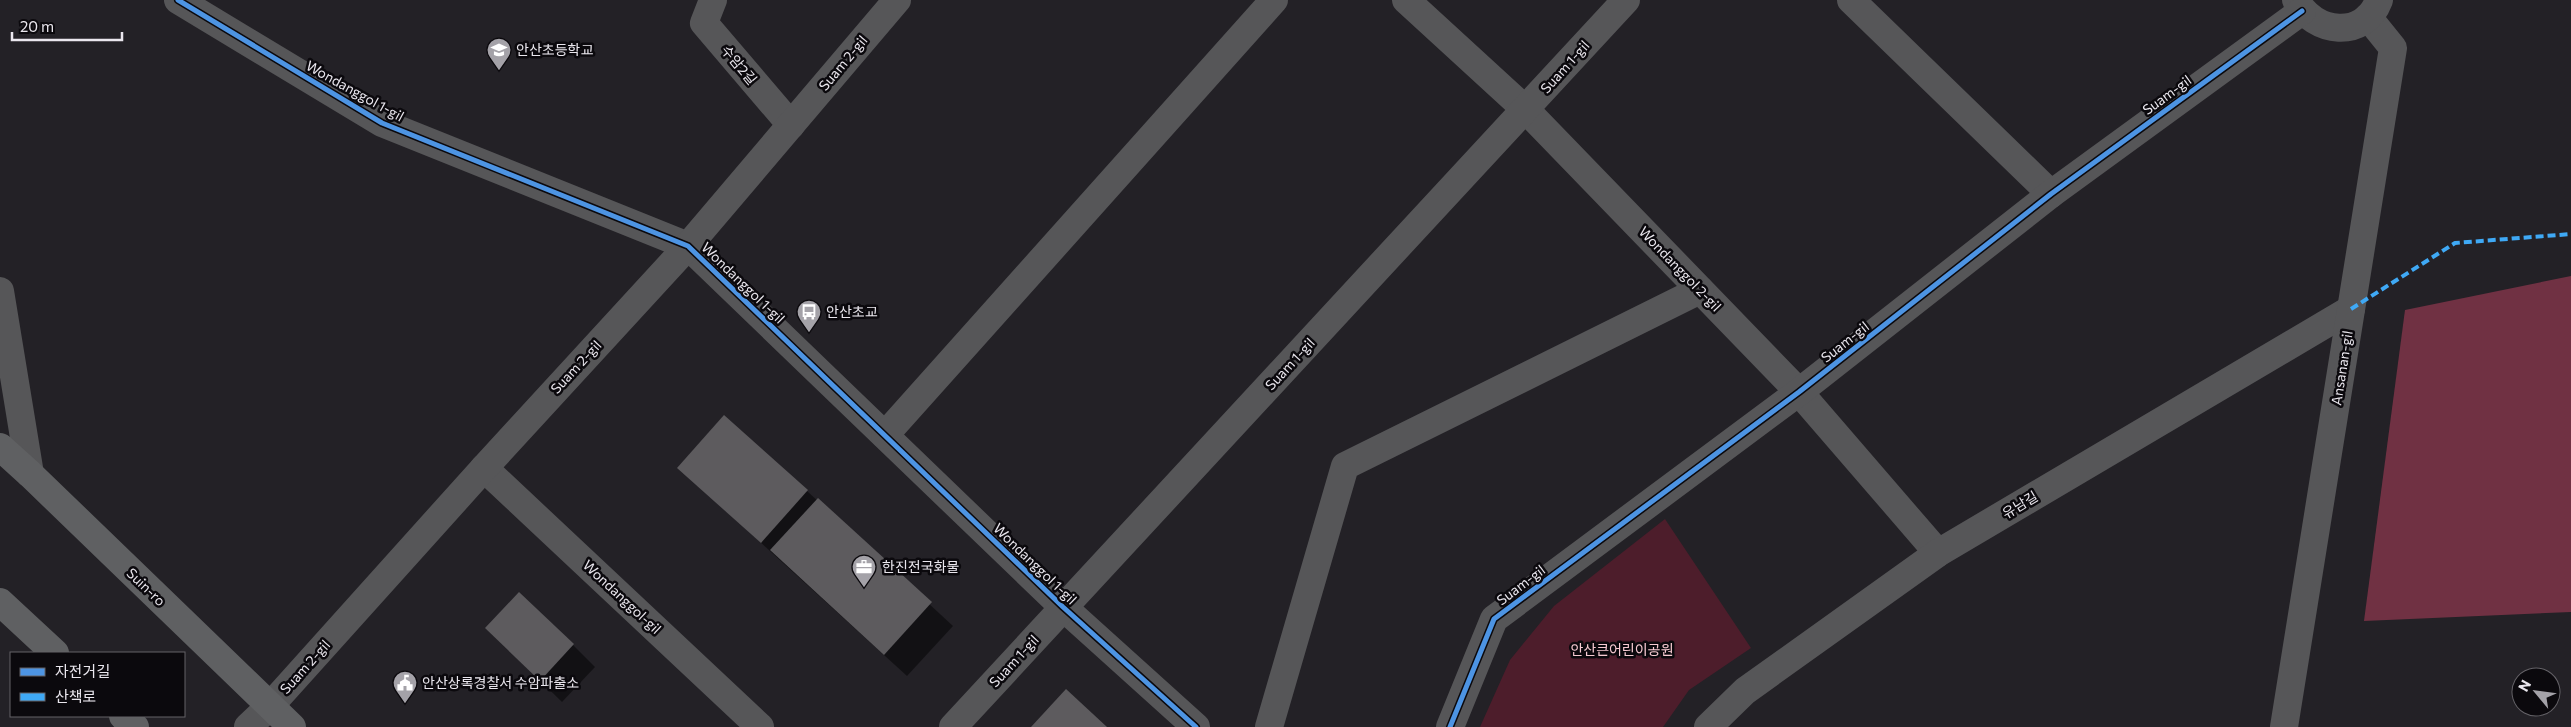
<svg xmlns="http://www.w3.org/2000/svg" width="2571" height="727" font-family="Commissioner,'Noto Sans KR',sans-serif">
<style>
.green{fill:#4d1d2b}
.forest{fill:#703143}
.shadow{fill:#0007}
.building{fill:#5d5b5e}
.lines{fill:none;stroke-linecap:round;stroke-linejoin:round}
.minor{stroke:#565658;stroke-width:28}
.tertiary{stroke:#565658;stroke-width:28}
.primary{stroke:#5f6062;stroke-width:28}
.quiet{stroke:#3fa9f5;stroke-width:4;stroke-dasharray:8 4;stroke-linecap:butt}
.cycleway-casing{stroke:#0b090d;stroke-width:8}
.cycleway{stroke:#4d94e3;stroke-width:5}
.labels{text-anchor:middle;stroke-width:5;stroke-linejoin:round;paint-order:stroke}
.poi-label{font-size:14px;fill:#eae7ee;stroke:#0b090d;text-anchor:start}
.street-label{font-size:14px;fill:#eae7ee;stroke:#0b090d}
.park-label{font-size:14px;fill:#f7cad2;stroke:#0b090d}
</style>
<rect width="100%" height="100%" fill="#232126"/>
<!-- green -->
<path class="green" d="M1665,519l86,129 -62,42 -26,37h-183l30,-67 44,-54z"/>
<!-- forest -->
<path class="forest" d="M2571,276v336l-207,9 41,-311z"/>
<!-- shadow -->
<g class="shadow">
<path d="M679,468l128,23 146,135 -46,50z"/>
<path d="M573,645l22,22 -33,35 -53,-52z"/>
</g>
<!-- building -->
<g class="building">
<path d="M724,415l84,75 -47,53 -84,-75z"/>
<path d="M818,498l114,104 -48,53 -114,-105z"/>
<path d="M519,592l55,52 -34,37 -55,-53z"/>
<path d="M1066,689l41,38h-76z"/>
</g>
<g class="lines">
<!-- minor -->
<g class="minor">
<path d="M178,0l204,123 306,123 375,361 133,120"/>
<path d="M713,0l-9,23 87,102"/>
<path d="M1406,0l120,110 273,282 139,161"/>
<path d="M1851,0l200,194"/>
<path d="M0,291l30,183"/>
<path d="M885,435l389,-435"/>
<path d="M484,468l276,259"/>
<path d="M248,727l22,-21 214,-238 204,-222 209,-246"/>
<path d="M953,727l673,-727"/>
<path d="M1269,727l76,-261 355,-176"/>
<path d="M1708,727l37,-36 193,-138 413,-244"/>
<path d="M2284,727l109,-679 -25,-31"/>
</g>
<!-- tertiary -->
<g class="tertiary">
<path d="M2296,0c18,34 68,40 83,0"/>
<path d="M1450,727l44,-108 305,-227 252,-198 251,-183"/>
</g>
<!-- primary -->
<g class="primary">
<path d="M0,447l30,27 262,253"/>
<path d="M0,602l55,51"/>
<path d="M123,716l12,11"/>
</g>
<!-- quiet -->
<path class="quiet" d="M2351,309l104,-66 116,-9"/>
<defs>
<g id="cycleway">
<path d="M178,0l204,123 306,123 375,361 133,120"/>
<path d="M1450,727l44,-108 305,-227 252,-198 251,-183"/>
</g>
</defs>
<!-- cycleway casing -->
<use href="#cycleway" class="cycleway-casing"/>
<!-- cycleway -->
<use href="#cycleway" class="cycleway"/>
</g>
<!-- icons -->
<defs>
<symbol id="school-pin" viewBox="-11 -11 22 30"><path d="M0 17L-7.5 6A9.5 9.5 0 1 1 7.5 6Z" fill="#a4a2a8" stroke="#0b090d"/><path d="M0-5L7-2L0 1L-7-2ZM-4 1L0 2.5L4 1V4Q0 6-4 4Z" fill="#fff"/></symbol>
<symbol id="bus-pin" viewBox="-11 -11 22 30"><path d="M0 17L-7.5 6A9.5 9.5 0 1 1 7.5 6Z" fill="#a4a2a8" stroke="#0b090d"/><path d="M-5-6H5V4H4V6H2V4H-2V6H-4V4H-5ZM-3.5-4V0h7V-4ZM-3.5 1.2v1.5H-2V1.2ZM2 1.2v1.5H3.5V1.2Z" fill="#fff"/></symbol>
<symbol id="office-pin" viewBox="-11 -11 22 30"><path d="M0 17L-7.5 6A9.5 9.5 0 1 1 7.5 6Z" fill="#a4a2a8" stroke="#0b090d"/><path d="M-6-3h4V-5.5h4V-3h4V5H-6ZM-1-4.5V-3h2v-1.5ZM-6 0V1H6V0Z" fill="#fff"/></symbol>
<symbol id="civic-pin" viewBox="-11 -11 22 30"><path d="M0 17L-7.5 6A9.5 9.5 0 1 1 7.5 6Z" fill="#a4a2a8" stroke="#0b090d"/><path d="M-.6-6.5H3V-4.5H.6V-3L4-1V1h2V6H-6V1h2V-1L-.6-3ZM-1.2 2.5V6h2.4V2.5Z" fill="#fff"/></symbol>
</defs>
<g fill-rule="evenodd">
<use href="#school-pin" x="485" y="36" width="28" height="38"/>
<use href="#bus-pin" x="795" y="298" width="28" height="38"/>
<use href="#office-pin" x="850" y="553" width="28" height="38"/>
<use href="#civic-pin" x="391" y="669" width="28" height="38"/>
</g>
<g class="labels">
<!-- poi labels -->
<g class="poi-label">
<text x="516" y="55">안산초등학교</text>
<text x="826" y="317">안산초교</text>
<text x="882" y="572">한진전국화물</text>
<text x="422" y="688">안산상록경찰서 수암파출소</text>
</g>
<!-- street labels -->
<g class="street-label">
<text transform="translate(843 63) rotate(-50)" y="5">Suam 2-gil</text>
<text transform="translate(739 65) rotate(50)" y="5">수암2길</text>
<text transform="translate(1565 67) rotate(-48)" y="5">Suam 1-gil</text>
<text transform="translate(355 91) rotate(29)" y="5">Wondanggol 1-gil</text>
<text transform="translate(2167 95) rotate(-36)" y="5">Suam-gil</text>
<text transform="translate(1680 269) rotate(46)" y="5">Wondanggol 2-gil</text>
<text transform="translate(743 283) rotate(44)" y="5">Wondanggol 1-gil</text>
<text transform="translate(1845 342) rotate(-38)" y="5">Suam-gil</text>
<text transform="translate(1290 364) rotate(-47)" y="5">Suam 1-gil</text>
<text transform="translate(576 367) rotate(-47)" y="5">Suam 2-gil</text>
<text transform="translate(2342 368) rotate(-81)" y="5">Ansanan-gil</text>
<text transform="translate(2020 505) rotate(-31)" y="5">유남길</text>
<text transform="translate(1035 564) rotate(44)" y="5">Wondanggol 1-gil</text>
<text transform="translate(1521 585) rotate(-37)" y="5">Suam-gil</text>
<text transform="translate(146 587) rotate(44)" y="5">Suin-ro</text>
<text transform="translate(622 597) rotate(43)" y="5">Wondanggol-gil</text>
<text transform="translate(1014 661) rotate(-47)" y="5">Suam 1-gil</text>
<text transform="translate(305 667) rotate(-48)" y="5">Suam 2-gil</text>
</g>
<!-- park labels -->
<g class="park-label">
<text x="1622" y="655">안산큰어린이공원</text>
</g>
</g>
<!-- legend -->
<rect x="10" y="652" width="175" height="65" fill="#0b090d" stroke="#646267"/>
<rect x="20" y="668" width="25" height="8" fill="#4d94e3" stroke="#646267"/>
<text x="55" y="677" font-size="15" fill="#eae7ee">자전거길</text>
<rect x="20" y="693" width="25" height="8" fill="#3fa9f5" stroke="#646267"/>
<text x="55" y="702" font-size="15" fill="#eae7ee">산책로</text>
<!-- north arrow -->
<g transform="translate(2536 692) rotate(299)"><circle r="24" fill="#0b090d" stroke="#646267"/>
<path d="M0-4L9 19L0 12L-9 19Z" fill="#a4a2a8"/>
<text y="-8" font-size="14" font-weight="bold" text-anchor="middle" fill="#eae7ee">N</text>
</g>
<!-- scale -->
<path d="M12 32v8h110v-8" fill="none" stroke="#eae7ee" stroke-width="2.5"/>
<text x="20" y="32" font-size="15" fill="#eae7ee" stroke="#0b090d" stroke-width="4" paint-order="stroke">20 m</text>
</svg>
